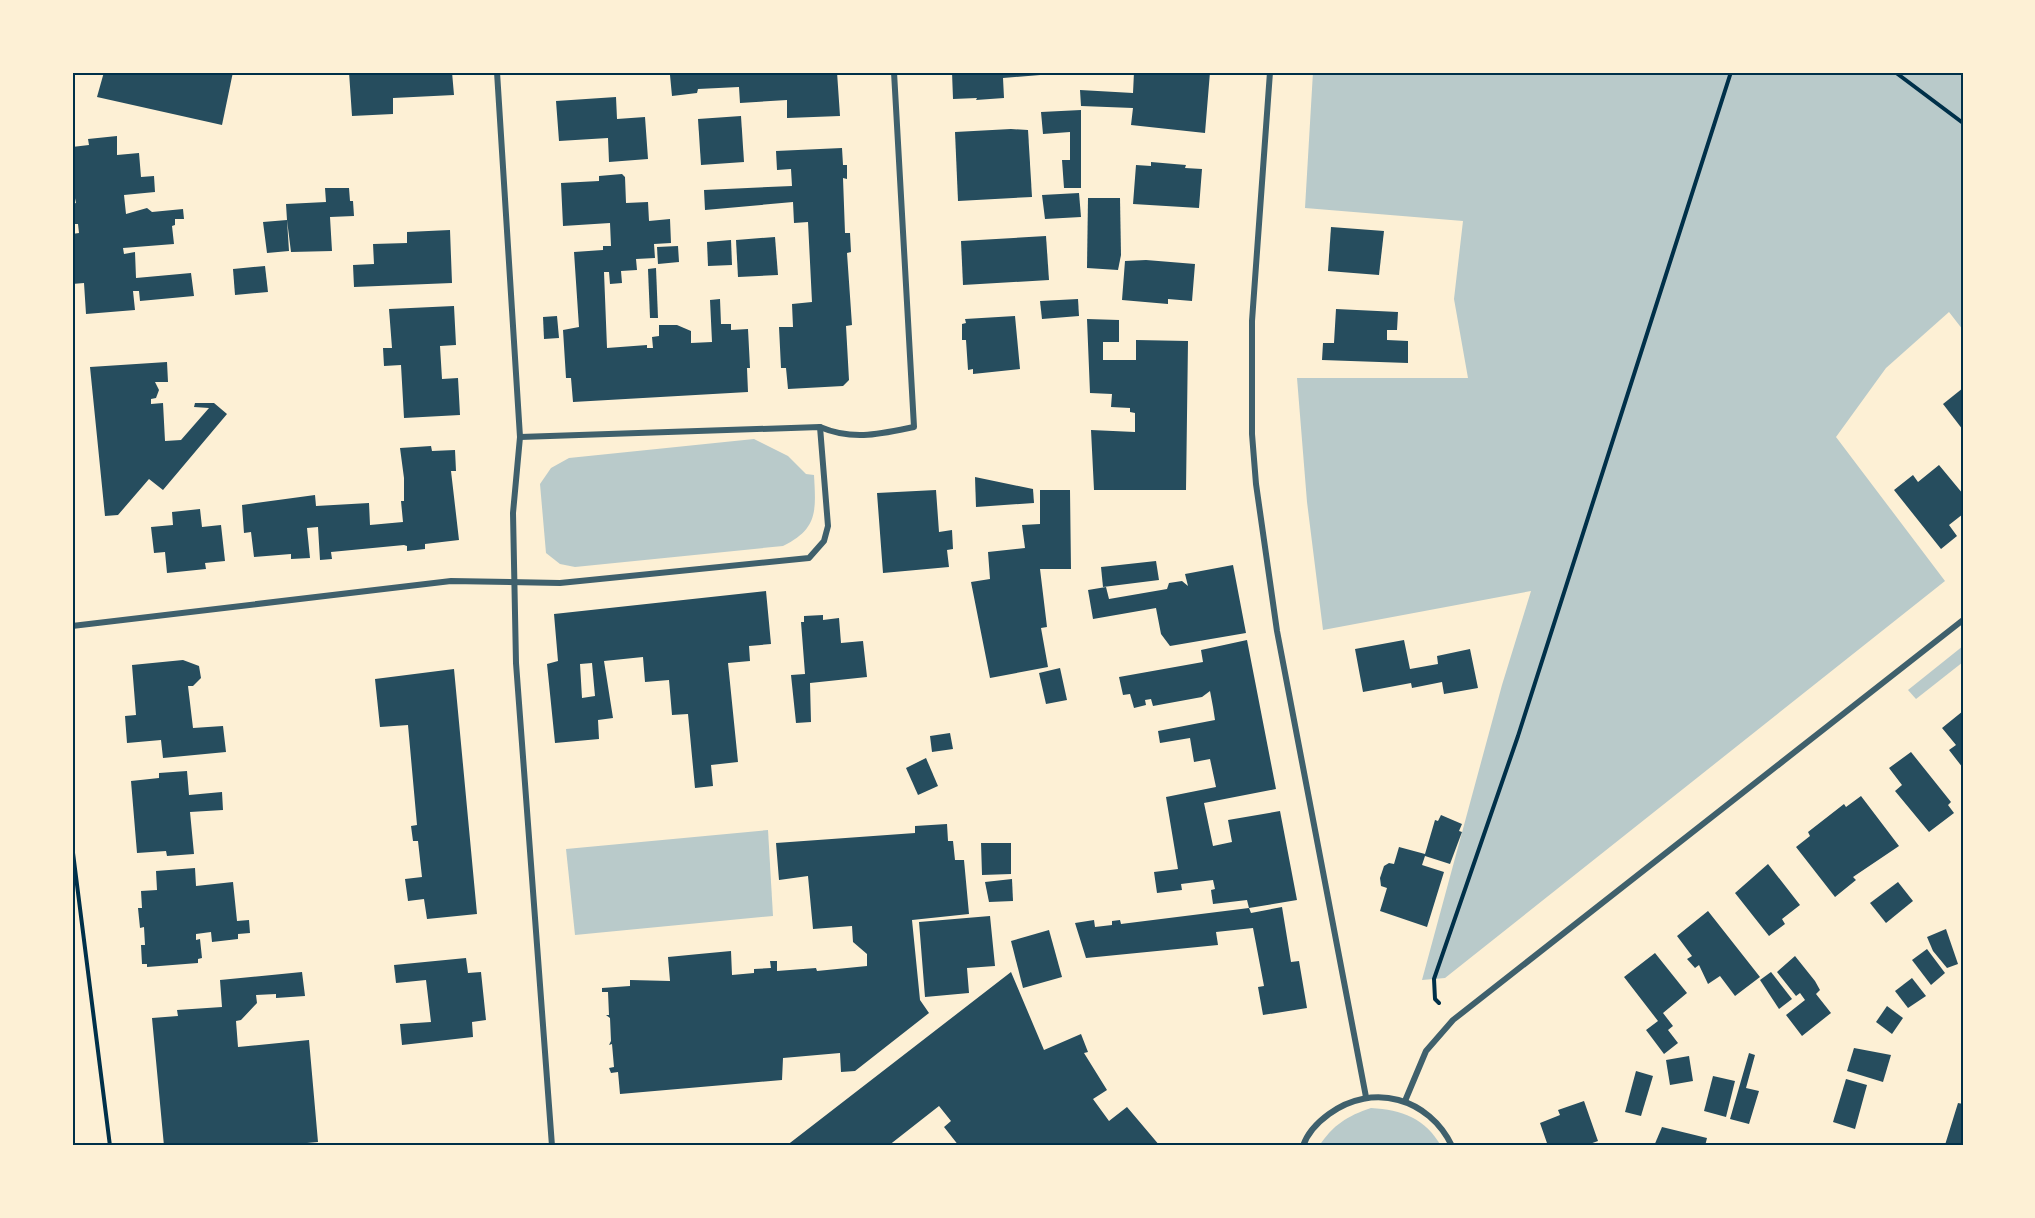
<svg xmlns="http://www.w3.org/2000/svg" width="2035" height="1218" font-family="'Asap Condensed',sans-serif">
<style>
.green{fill:#b9caca}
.building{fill:#264d5e;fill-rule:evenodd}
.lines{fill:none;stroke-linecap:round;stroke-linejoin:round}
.path{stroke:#003049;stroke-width:4}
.minor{stroke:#3f606c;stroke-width:6}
.neatline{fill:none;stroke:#003049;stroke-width:2}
</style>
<rect width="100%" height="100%" fill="#fdf0d5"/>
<!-- green -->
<g class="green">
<path d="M1313,72h650v258l-14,-18 -63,56 -50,69 109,144 -500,397 -23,2 80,-295 29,-94 -208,39 -16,-128 -10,-124h171l-14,-79 9,-78 -158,-13z"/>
<path d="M754,439l34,17 18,18 8,1c2,36 4,54 -31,71l-208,21 -15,-3 -14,-11 -6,-69 11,-16 18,-10z"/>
<path d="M1963,646v16l-47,37 -8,-9z"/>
<path d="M768,830l5,86 -198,19 -9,-86z"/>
<path d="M1371,1108c31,2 54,10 70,38h-122c14,-21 28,-30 52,-38z"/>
</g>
<!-- building -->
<g class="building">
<path d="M104,72h129l-11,53 -125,-28z"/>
<path d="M349,72h103l2,23 -61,3v16l-41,2z"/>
<path d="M665,72h172l3,44 -53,2v-18l-47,3 -1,-16 -41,2 -1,4 -25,3 -2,-21h-5z"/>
<path d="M952,72h125l-74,6 1,20 -28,2 1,-2 -24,1z"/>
<path d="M1134,72h76l-5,61 -74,-8 2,-17 -52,-2 -1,-16 53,3z"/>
<path d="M616,97l1,22 28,-2 3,42 -39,3 -1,-24 -49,3 -3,-40z"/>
<path d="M1081,110v78h-17l-2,-28h8v-28l-27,2 -2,-22z"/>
<path d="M741,116l3,46 -43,3 -3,-46z"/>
<path d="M1011,129l17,1 4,67 -74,4 -3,-69z"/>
<path d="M117,136v19l22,-2 2,24 13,-1 1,16 -31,3 2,19 21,-6 5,4 31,-3 1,10h-9v6l-3,1 2,18 -51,4 1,6 11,-2 1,26 55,-5 3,23 -54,5 -1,-10h-6l2,19 -49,4 -2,-31 -12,1v-50l7,-1 -1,-9h-5l-1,-20 4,-1 -4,-19v-37l17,-2 -1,-6z"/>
<path d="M842,148l1,17h4v14l-4,-1 2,55h5l1,19 -4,1 5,72 -6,1 3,54 -6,6 -55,3 -2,-21h-5l-2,-41h14l-1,-23 20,-2 -4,-80 -14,1 -1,-21 -88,8 -1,-20 88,-4 -1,-17 -14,1 -1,-19z"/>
<path d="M1151,162l35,3 -1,3 17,1 -3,39 -66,-4 3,-39 15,1z"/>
<path d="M622,174l3,3 1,26 22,-1 1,19 21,-2 1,24 -17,1 1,14 -19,1 1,11 -16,1 1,12 -12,1 -1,-12h-5l3,76 40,-3v3h6l-1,-11 7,-1v-11h18l14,6v12l21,-1 -2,-42 10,-1 1,25h10v6l17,-1 2,39h-3l1,24 -175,10 -2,-24h-5l-3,-48 16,-3 -5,-75 29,-2v-4h8l-1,-23 -47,3 -2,-43 38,-2v-5z"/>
<path d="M325,188h24l1,13h3l1,15 -24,1 2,34 -41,1 -4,-32 2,31 -22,2 -4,-31 24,-2 -1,-16 40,-2z"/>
<path d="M1079,193l2,24 -36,2 -3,-24z"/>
<path d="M1088,198h32l1,57 -3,15 -31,-2z"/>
<path d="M1331,227l53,4 -5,44 -51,-4z"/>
<path d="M450,230l2,53 -98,4 -1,-22 21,-1 -1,-20 34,-1v-11z"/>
<path d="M1046,236l3,44 -86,5 -2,-44z"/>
<path d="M775,237l3,38 -40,2 -2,-37z"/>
<path d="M731,240l1,25 -24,1 -1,-24z"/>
<path d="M678,246l1,16 -21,2 -1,-17z"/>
<path d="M1146,260l49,4 -3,37 -24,-2v5l-46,-4 3,-39z"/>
<path d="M265,266l3,26 -33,3 -2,-26z"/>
<path d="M656,268l2,50h-8l-2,-49z"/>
<path d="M1078,299l1,17 -37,3 -2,-18z"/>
<path d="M454,306l2,39 -16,1 2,33 16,-1 2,37 -56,3 -3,-53 -17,1 -1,-18h9l-3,-39z"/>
<path d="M1336,309l62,3 -1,18h-10v10l21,1v22l-86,-3 1,-17h11z"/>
<path d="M557,316l2,22 -15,1 -1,-22z"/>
<path d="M1015,316l5,53 -47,5v-5l-5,1 -2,-30h-4v-16l4,-1 -1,-4z"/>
<path d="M1087,319l32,1v22h-16v18h33v-20l52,1 -2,149h-92l-3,-60 44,2v-19l-5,-1v-4l-19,-1 1,-13 -22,-1z"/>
<path d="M167,362l1,20h-13l4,8 -3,8 -5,1v5l12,-1 2,38 16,-1 28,-32 -15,-1 1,-4h19l13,11 -64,76 -14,-11 -31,36 -13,1 -15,-149z"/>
<path d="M1963,388v42l-20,-26z"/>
<path d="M431,446l1,5 23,-1 1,21h-5l8,69 -34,4v5l-18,2v-5l-3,-1 -73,7 1,7 -12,1 -2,-33 -11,1 3,30 -19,1v-5l-37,3 -3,-25 -7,1 -2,-28 73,-10 1,11 53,-3 1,22 33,-3 -2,-21h3v-23l-4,-30z"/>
<path d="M1939,465l24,29v20l-14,11 8,11 -16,13 -47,-59 19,-15 5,7z"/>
<path d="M975,477l58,12 1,14 -58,4z"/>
<path d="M936,490l3,42 13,-2 1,19 -6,1 2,17 -66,6 -6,-80z"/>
<path d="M1040,490h30l1,79h-31l7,58 -6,1 7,39 -58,11 -19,-96 19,-3 -2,-27 37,-4 -3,-23 18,-1z"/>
<path d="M200,509l2,18 19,-2 4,36 -20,2 1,6 -39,4 -2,-21 -11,1 -3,-26 22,-2 -1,-13z"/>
<path d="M1156,561l3,19 -56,7 -2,-20z"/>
<path d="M1233,565l13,68 -76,13 -9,-12 -5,-26 -63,11 -5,-29 18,-3 3,12 58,-10 2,-6 13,-2 6,5 -3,-12z"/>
<path d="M766,591l5,53 -22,2 1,15 -22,2 10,99 -27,3 2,21 -18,2 -7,-74 -16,1 -3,-35 -24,2 -2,-25 -39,4 9,57 -15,2 1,19 -44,4 -8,-79 11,-3 -4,-47zM592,663l3,33 -13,2 -2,-34z"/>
<path d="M823,615v5l16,-2 2,25 22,-2 4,36 -57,6 1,39 -15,1 -5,-48 14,-1 -4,-52h3v-6z"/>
<path d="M1247,640l29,149 -72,14 9,43 19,-4 -4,-22 52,-9 17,89 -48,8 -2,-8 -34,4 -2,-14 4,-1 -2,-9 -32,4 1,6 -25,3 -3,-21 24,-3 -12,-72 50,-10 -6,-28 -16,3 -4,-24 -30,5 -2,-12 57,-11 -2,-13 -3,-16 -8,6 -49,9 -2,-7 -6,1 1,5 -12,3 -4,-14 -7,1 -4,-18 84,-15 -2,-12z"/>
<path d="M1404,640l6,29 28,-5 -1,-8 33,-7 8,39 -34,6 -2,-12 -30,6 -1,-5 -48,9 -8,-43z"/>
<path d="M183,660l16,6 2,12 -8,8h-5l5,42 30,-2 3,26 -63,6 -2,-18 -34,3 -2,-27 11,-1 -4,-50z"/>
<path d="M1060,668l7,32 -21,4 -7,-31z"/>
<path d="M454,669l23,245 -50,5 -3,-20 -16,2 -3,-22 17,-2 -4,-36h-5l-2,-15 6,-1 -9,-100 -28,2 -5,-48z"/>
<path d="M1963,711v57l-14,-18 7,-5 -14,-17z"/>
<path d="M950,733l3,16 -21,3 -2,-16z"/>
<path d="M1911,752l40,50 -3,3 6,8 -25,19 -34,-41 7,-6 -13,-17z"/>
<path d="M926,758l12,28 -20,9 -12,-27z"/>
<path d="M187,771l2,24 33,-3 1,18 -33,2 4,42 -27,2 -1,-5 -29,2 -6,-72 28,-3v-5z"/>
<path d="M1861,796l38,50 -46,31 3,3 -21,17 -39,-50 14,-11 -2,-4 36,-28 2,3z"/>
<path d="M1441,815l21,9 -3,7 3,1 -12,32 -25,-8 -3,9 22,7 -17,55 -47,-16 7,-23 -6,-2 -1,-8 4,-12 5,-3 5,1 5,-17 26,7 10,-34 3,1z"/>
<path d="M947,824l1,17h5l2,19h9l5,54 -57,6 8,80 9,13 -74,58 -14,1 -1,-19 -57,5 -1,22 -162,14 -2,-22 -7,1 -2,-5 5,-1 -2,-23 -3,1 2,-4 -1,-23 -4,-3h3l-1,-23h-6v-4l28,-2v-6l40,1 -2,-24 31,-3 32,-3 1,24 22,-2v-4l17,-1 -1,-7h7v10l39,-3 1,3 50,-5v-12l-14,-12 -1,-16 -39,3 -5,-53 -29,4 -3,-37 139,-10v-7z"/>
<path d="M981,843h30v31l-29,1z"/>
<path d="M1768,864l32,41 -18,14 3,5 -16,12 -34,-43z"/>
<path d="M195,868l1,18 37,-4 4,39 12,-1 1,13 -12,1v5l-26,3 -1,-10 -15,2v6l4,-1 2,19 -4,1v4l-51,4v-3h-5l-1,-19h4l-1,-18 -4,1 -2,-20h4l-1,-17 16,-1 -1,-19z"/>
<path d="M1012,879l1,22 -24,1 -4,-20z"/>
<path d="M1898,882l15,19 -27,22 -16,-20z"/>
<path d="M1282,907l9,55 8,-1 8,47 -44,7 -5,-28 6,-1 -11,-58 -37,4 2,13 -132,13 -11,-35 19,-3 1,7 17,-2v-4l8,-1 1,4 128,-16 2,5z"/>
<path d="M1708,911l52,66 -25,19 -15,-20 -12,8 -9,-19 -4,3 -8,-9 5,-3 -15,-20z"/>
<path d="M990,916l5,50 -28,2 2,25 -44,4 -6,-75z"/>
<path d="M1946,929l12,35 -11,4 -14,-17 -6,-14z"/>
<path d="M1049,930l13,47 -39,11 -12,-47z"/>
<path d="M1927,949l18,24 -14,12 -19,-25z"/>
<path d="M1655,953l32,40 -24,20 10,13 -5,4 10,13 -14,11 -18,-24 12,-9 -34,-44z"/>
<path d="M1795,956l20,25 5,9 -4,4 15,19 -29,23 -16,-21 19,-15 -5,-7 -4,3 -19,-24z"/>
<path d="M466,958l2,15 13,-1 5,48 -14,2 1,15 -71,8 -2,-21 31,-2 -5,-42 -30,3 -2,-18z"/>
<path d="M302,972l3,24 -29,2v-4l-20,1 1,8 -16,17 -5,1 2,26 71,-7 9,102 -44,4h-110l-12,-128 26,-2 -1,-6 45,-3 -2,-27z"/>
<path d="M1011,972l33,78 37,-16 7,18 -4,1 23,37 -14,9 16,22 18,-14 33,39h-201l-15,-19 7,-6 -12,-15 -51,40h-102z"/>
<path d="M1771,972l21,27 -13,10 -19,-29z"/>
<path d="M1912,978l14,18 -18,12 -13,-17z"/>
<path d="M1887,1006l16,12 -11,16 -16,-12z"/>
<path d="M1854,1048l37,7 -8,27 -36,-11z"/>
<path d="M1749,1053l6,2 -9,33 13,3 -10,33 -19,-5z"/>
<path d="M1689,1056l4,25 -23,4 -4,-25z"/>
<path d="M1636,1071l17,5 -12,40 -16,-4z"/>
<path d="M1713,1076l22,5 -9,36 -22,-6z"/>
<path d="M1846,1079l21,6 -12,44 -22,-7z"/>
<path d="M1584,1101l14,40 -14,5h-36l-8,-23 20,-8 -2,-5z"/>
<path d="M1958,1103l5,1v42h-25v-3l7,2z"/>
<path d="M1662,1127l45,11 -2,8h-51z"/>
</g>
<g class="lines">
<!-- path -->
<g class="path">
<path d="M1895,72l68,51"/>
<path d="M72,845l38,301"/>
<path d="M1439,1003l-4,-4 -1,-20 84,-243 213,-664"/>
</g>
<!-- minor -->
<g class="minor">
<path d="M497,72l23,365 -7,76 3,150 36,483"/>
<path d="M1270,72l-18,249v113l4,50 21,147 89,466"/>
<path d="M520,437l300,-10c33,14 60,7 94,0l-20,-355"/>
<path d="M72,626l379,-45 109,2 249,-25 15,-17 4,-15 -8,-99"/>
<path d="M1405,1101l21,-50 27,-31 510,-400"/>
<path d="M1303,1146c4,-12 15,-24 26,-32 44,-32 100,-16 123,32"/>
</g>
</g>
<!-- border -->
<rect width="2035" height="1218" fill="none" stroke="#fdf0d5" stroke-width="147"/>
<rect x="74" y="74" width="1888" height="1070" class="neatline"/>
</svg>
